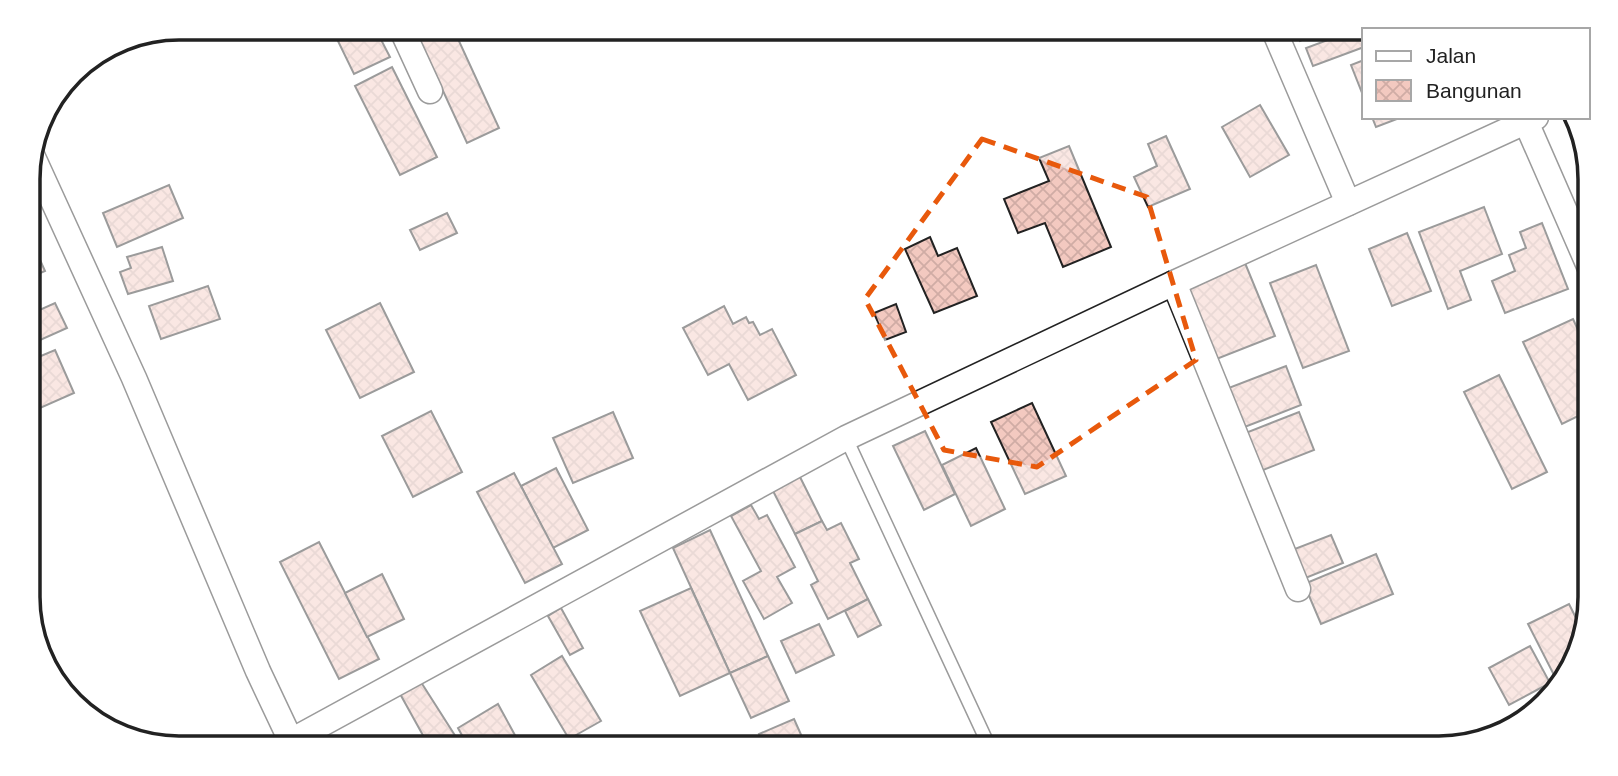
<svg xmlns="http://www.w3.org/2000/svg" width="1618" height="776" font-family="Arial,sans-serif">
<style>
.building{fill:url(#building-cross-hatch);stroke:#222;stroke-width:2}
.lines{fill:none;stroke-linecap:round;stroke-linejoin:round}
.lane-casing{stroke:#222;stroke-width:15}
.street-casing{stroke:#222;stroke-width:27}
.lane{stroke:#fff;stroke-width:12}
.street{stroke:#fff;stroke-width:24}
.marked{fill:none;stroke:#e8590c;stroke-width:5;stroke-dasharray:14 9;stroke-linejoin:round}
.rim{fill:none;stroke:#222;stroke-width:3.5}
</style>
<defs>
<pattern id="building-cross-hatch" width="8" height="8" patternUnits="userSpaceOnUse" patternTransform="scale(1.75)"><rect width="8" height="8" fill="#f3c9c0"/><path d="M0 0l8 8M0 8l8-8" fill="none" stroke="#d0aca5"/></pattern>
</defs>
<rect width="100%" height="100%" fill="#fff"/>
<!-- building -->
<g class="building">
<path d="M355,28h20l15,29 -36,17 -18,-37z"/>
<path d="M414,28h39l46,100 -32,15z"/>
<path d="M558,28h27l-22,10z"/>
<path d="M1294,28h34l-28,13z"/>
<path d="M1360,28h8l1,2h-5v17l-51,19 -7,-18z"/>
<path d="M1364,60v38l-13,-33z"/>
<path d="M392,67l45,90 -37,18 -45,-89z"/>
<path d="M1260,105l29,50 -39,22 -28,-50z"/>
<path d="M1372,117h30l-26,10z"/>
<path d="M1166,136l24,53 -42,18 -14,-30 23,-11 -9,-22z"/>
<path d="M1069,146l42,101 -48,20 -18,-44 -27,10 -14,-34 45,-18 -10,-23z"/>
<path d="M169,185l14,33 -66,29 -14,-34z"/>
<path d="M1484,207l18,47 -42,17 11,29 -23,9 -29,-77z"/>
<path d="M447,213l10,20 -37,17 -10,-20z"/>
<path d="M1542,223l26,66 -63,24 -13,-32 23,-10 -6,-16 17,-7 -6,-16z"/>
<path d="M1407,233l24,58 -39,15 -23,-57z"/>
<path d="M930,237l8,19 19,-8 20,48 -43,17 -29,-64z"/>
<path d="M32,242l13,29 -16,7v-34z"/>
<path d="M162,247l11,34 -45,13 -8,-22 11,-4 -4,-11z"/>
<path d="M1245,263l30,73 -61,24 -30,-73z"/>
<path d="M1316,265l33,86 -46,17 -33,-85z"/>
<path d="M208,286l12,33 -59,20 -12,-33z"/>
<path d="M29,303l4,10 22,-10 12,25 -38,17z"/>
<path d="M380,303l34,69 -54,26 -34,-68z"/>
<path d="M896,304l10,28 -21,8 -11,-27z"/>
<path d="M724,306l9,18 13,-7 3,6 4,-1 7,13 12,-6 24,46 -48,25 -19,-36 -21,11 -25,-47z"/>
<path d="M1573,319l16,35v80l-9,-19 -18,9 -39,-82z"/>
<path d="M55,350l19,43 -43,19 -2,-4v-47z"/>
<path d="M1286,366l15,39 -59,23 -16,-39z"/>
<path d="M1499,375l48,97 -35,17 -48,-97z"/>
<path d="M1032,403l34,73 -41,18 -34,-72z"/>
<path d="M431,411l31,61 -49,25 -31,-61z"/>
<path d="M613,412l20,46 -60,25 -20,-45z"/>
<path d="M1299,412l15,38 -56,22 -15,-38z"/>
<path d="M925,431l30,63 -31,16 -31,-64z"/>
<path d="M976,448l29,61 -34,17 -29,-61z"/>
<path d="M1590,459v29l-12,-24z"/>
<path d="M556,468l32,62 -35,18 -32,-62z"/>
<path d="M514,473l48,91 -37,19 -48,-91z"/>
<path d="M799,475l23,46 -27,13 -23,-45z"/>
<path d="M751,505l8,14 8,-4 28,52 -18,10 15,26 -28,16 -21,-38 18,-10 -30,-55z"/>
<path d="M822,521l5,9 14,-7 18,36 -9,4 18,36 -40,20 -17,-34 7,-4 -23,-47z"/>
<path d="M710,530l58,126 -38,17 -57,-125z"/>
<path d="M1331,535l12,28 -40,16 -11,-29z"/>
<path d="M319,542l60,117 -40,20 -59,-117z"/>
<path d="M1376,554l17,40 -72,30 -17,-40z"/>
<path d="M382,574l22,45 -37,18 -22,-44z"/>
<path d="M691,588l39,85 -50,23 -40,-85z"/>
<path d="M868,599l13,26 -23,12 -13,-26z"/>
<path d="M1569,604l14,28 -5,23 -21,26 -29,-57z"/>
<path d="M561,608l22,40 -13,7 -22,-39z"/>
<path d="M819,624l15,31 -38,18 -15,-32z"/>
<path d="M1530,646l20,37 -41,22 -20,-37z"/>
<path d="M562,656l39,65 -32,18 -38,-64z"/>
<path d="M768,656l21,45 -38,17 -21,-45z"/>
<path d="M419,679l44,69h-33l-31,-56z"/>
<path d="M498,704l24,44h-53l-11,-20z"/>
<path d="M794,719l13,29h-42l-6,-14z"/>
</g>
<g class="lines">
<defs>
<path id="lane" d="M846,438l144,310"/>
<g id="street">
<path d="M401,28l29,63"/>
<path d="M1273,28l75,175"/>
<path d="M1526,122l63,144"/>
<path d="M32,155l102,223 124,293 33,70"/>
<path d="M1174,283l124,306"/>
<path d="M278,748l568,-310 328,-155 362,-166"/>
</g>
</defs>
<!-- lane casing -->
<use href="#lane" class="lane-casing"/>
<!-- street casing -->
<use href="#street" class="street-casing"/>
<!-- lane -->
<use href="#lane" class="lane"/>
<!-- street -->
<use href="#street" class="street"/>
</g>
<!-- marked area -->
<path d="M0 0H1618V776H0ZM982,139l165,58 49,163 -159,107 -93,-17 -79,-151z" fill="#fff" fill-opacity=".55" fill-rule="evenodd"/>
<path class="marked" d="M982,139l165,58 49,163 -159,107 -93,-17 -79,-151z"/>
<!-- crop -->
<path d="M0 0H1618V776H0ZM179 40H1439A139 139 0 0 1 1578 179V597A139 139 0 0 1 1439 736H179A139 139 0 0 1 40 597V179A139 139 0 0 1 179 40Z" fill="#fff" fill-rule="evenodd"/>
<path class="rim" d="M179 40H1439A139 139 0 0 1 1578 179V597A139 139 0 0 1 1439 736H179A139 139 0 0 1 40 597V179A139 139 0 0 1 179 40Z"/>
<!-- legend -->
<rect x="1362" y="28" width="228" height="91" fill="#ffffff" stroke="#a7a7a7" stroke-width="2"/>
<rect x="1376" y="51" width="35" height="10" fill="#ffffff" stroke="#a7a7a7" stroke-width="2"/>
<text x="1426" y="63" font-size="21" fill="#222222">Jalan</text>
<rect x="1376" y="80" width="35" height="21" fill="url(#building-cross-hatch)" stroke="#a7a7a7" stroke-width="2"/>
<text x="1426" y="98" font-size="21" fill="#222222">Bangunan</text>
</svg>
